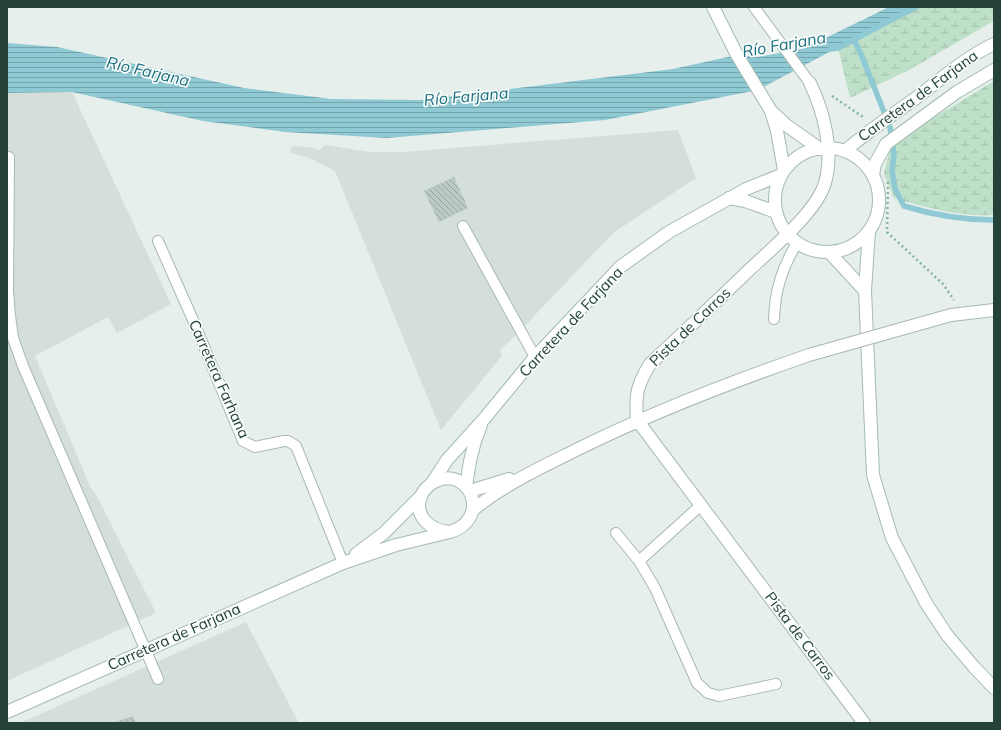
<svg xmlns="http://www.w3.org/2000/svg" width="1001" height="730" font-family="Mulish,sans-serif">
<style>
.built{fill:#d4dfda}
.wetland{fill:url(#wetland-marsh)}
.water{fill:url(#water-rules)}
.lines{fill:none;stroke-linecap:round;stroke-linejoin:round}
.stream{stroke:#8ec9d4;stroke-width:5.5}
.building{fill:url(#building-back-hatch)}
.service-casing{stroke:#a8b8b2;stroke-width:12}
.minor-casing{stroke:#a8b8b2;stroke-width:14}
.tertiary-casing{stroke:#a8b8b2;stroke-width:14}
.secondary-casing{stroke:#a4bbb3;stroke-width:14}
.path{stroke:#86b3a5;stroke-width:2.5;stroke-dasharray:2 3;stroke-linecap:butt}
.service{stroke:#fff;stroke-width:10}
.minor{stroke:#fff;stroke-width:12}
.tertiary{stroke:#fff;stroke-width:12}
.secondary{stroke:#fff;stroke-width:12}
.tertiary-bridge-casing{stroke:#a8b8b2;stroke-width:14;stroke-linecap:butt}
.tertiary-bridge{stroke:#fff;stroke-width:12}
.labels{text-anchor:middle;stroke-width:3.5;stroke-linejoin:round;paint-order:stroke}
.street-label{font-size:15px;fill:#24423a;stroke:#f7fbf9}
.water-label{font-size:16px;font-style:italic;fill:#1c6f80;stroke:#f7fbf9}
</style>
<defs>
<pattern id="wetland-marsh" width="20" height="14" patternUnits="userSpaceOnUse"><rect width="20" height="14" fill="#bfe0c8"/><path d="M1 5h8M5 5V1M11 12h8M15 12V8" fill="none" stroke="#a4c1ad"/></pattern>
<pattern id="water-rules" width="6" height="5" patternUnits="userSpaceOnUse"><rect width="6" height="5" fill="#8ec9d4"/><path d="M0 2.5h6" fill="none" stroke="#74a5ad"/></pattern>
<pattern id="building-back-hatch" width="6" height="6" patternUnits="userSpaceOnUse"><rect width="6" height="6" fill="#bbcac4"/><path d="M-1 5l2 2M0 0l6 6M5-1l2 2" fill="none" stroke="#98a6a0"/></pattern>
</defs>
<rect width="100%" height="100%" fill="#e6efeb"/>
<!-- built -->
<g class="built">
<path d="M72,92l99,212 -54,29 -9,-16 -73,39 55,130 9,14 57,113 -149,68v-588z"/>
<path d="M678,130l18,48 -83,55 -93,98 -20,19 2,6 -61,74 -106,-259 -28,-14 -17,-4 2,-7 17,1 11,3 5,-5 45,7h32z"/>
<path d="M246,622l53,101h-279z"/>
</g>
<!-- wetland -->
<g class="wetland">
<path d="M916,7h78v14l-85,49 -59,28 -12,-50z"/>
<path d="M994,81v134c-34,2 -67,-7 -100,-17l-10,-24 7,-30z"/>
</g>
<!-- water -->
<path class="water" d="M889,7h25l-156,83 -153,30 -218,18 -102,-6 -82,-11 -131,-29 -65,1v-50l50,4 187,41 87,11 89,1 253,-31 64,-14 21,2 47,-9z"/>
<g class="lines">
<!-- stream -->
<g class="stream">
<path d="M854,40l7,14 29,73 4,28 -2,15 3,19 9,17c29,9 59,14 90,14"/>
<path d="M831,49l7,-1 78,-41"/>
</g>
</g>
<!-- building -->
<g class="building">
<path d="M454,177l14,31 -29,14 -15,-31z"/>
<path d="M133,716l3,7h-24z"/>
</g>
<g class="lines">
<defs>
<g id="service">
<path d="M754,7l56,76"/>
<path d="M9,157l-1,134 2,25 3,22 10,28 135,313"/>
<path d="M463,226l72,131"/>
<path d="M158,241l35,79 50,121 12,6 29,-6h4l8,5 47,117"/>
<path d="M774,319c1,-29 8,-51 23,-76"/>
<path d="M616,533l23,28 16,27 42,95 11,10 11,3 57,-12"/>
<path d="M639,561l62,-56"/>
</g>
<path id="minor" d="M810,83c14,29 24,68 15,100 -9,30 -55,67 -78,89 -32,31 -64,61 -97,92 -13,21 -15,31 -13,56l227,303"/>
<g id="tertiary">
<path d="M951,315l43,-5"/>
<path d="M470,491l39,-12"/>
<path d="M474,509c31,-25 66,-41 102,-59 77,-38 152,-67 233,-95"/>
</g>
<g id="secondary">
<path d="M713,7l24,48 34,56 6,20 7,39"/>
<path d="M772,112l14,13 34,24"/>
<circle cx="827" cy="200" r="52"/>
<path d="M845,151c22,-19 47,-36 71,-53 25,-19 50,-41 78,-54"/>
<path d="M873,175l2,-11 11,-20 71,-52 37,-22"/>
<path d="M729,198l16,3 31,11"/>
<path d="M869,231l-4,60 8,184 19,63 34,65 21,32 27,32 20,21"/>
<path d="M829,252l36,39"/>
<path d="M432,483l15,-23 37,-41 51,-62 85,-90 49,-35 77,-43 35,-14"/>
<path d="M466,487c3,-22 6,-41 15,-62"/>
<path d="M356,554l28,-21 37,-37"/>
<path d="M7,712l336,-149 53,-18 54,-13c42,-13 20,-66 -14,-51 -6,3 -12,8 -15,15 -8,21 11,35 29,36"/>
</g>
</defs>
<!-- service casing -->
<use href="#service" class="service-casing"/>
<!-- minor casing -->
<use href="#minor" class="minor-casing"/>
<!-- tertiary casing -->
<use href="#tertiary" class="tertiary-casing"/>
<!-- secondary casing -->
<use href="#secondary" class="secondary-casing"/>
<!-- path -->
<g class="path">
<path d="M832,96l31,21"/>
<path d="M888,182l-1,50 56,52 11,16"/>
</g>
<!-- service -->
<use href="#service" class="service"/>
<!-- minor -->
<use href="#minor" class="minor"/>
<!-- tertiary -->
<use href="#tertiary" class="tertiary"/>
<!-- secondary -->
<use href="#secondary" class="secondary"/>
<defs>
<path id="tertiary-bridge" d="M809,355l142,-40"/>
</defs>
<!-- tertiary-bridge casing -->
<use href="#tertiary-bridge" class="tertiary-bridge-casing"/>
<!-- tertiary-bridge -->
<use href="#tertiary-bridge" class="tertiary-bridge"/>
</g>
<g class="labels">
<!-- street labels -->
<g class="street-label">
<text transform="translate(918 96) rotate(-36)" y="5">Carretera de Farjana</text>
<text transform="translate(571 322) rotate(-47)" y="5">Carretera de Farjana</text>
<text transform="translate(690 327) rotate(-44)" y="5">Pista de Carros</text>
<text transform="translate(219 379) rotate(66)" y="5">Carretera Farhana</text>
<text transform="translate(800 636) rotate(53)" y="5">Pista de Carros</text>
<text transform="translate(174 637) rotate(-24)" y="5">Carretera de Farjana</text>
</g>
<!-- water labels -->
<g class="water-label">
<text transform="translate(784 44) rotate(-10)" y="6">Río Farjana</text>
<text transform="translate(148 71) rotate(13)" y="6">Río Farjana</text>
<text transform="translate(466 96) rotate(-5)" y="6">Río Farjana</text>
</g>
</g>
<!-- border -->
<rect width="1001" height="730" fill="none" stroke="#24423a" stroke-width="16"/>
</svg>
